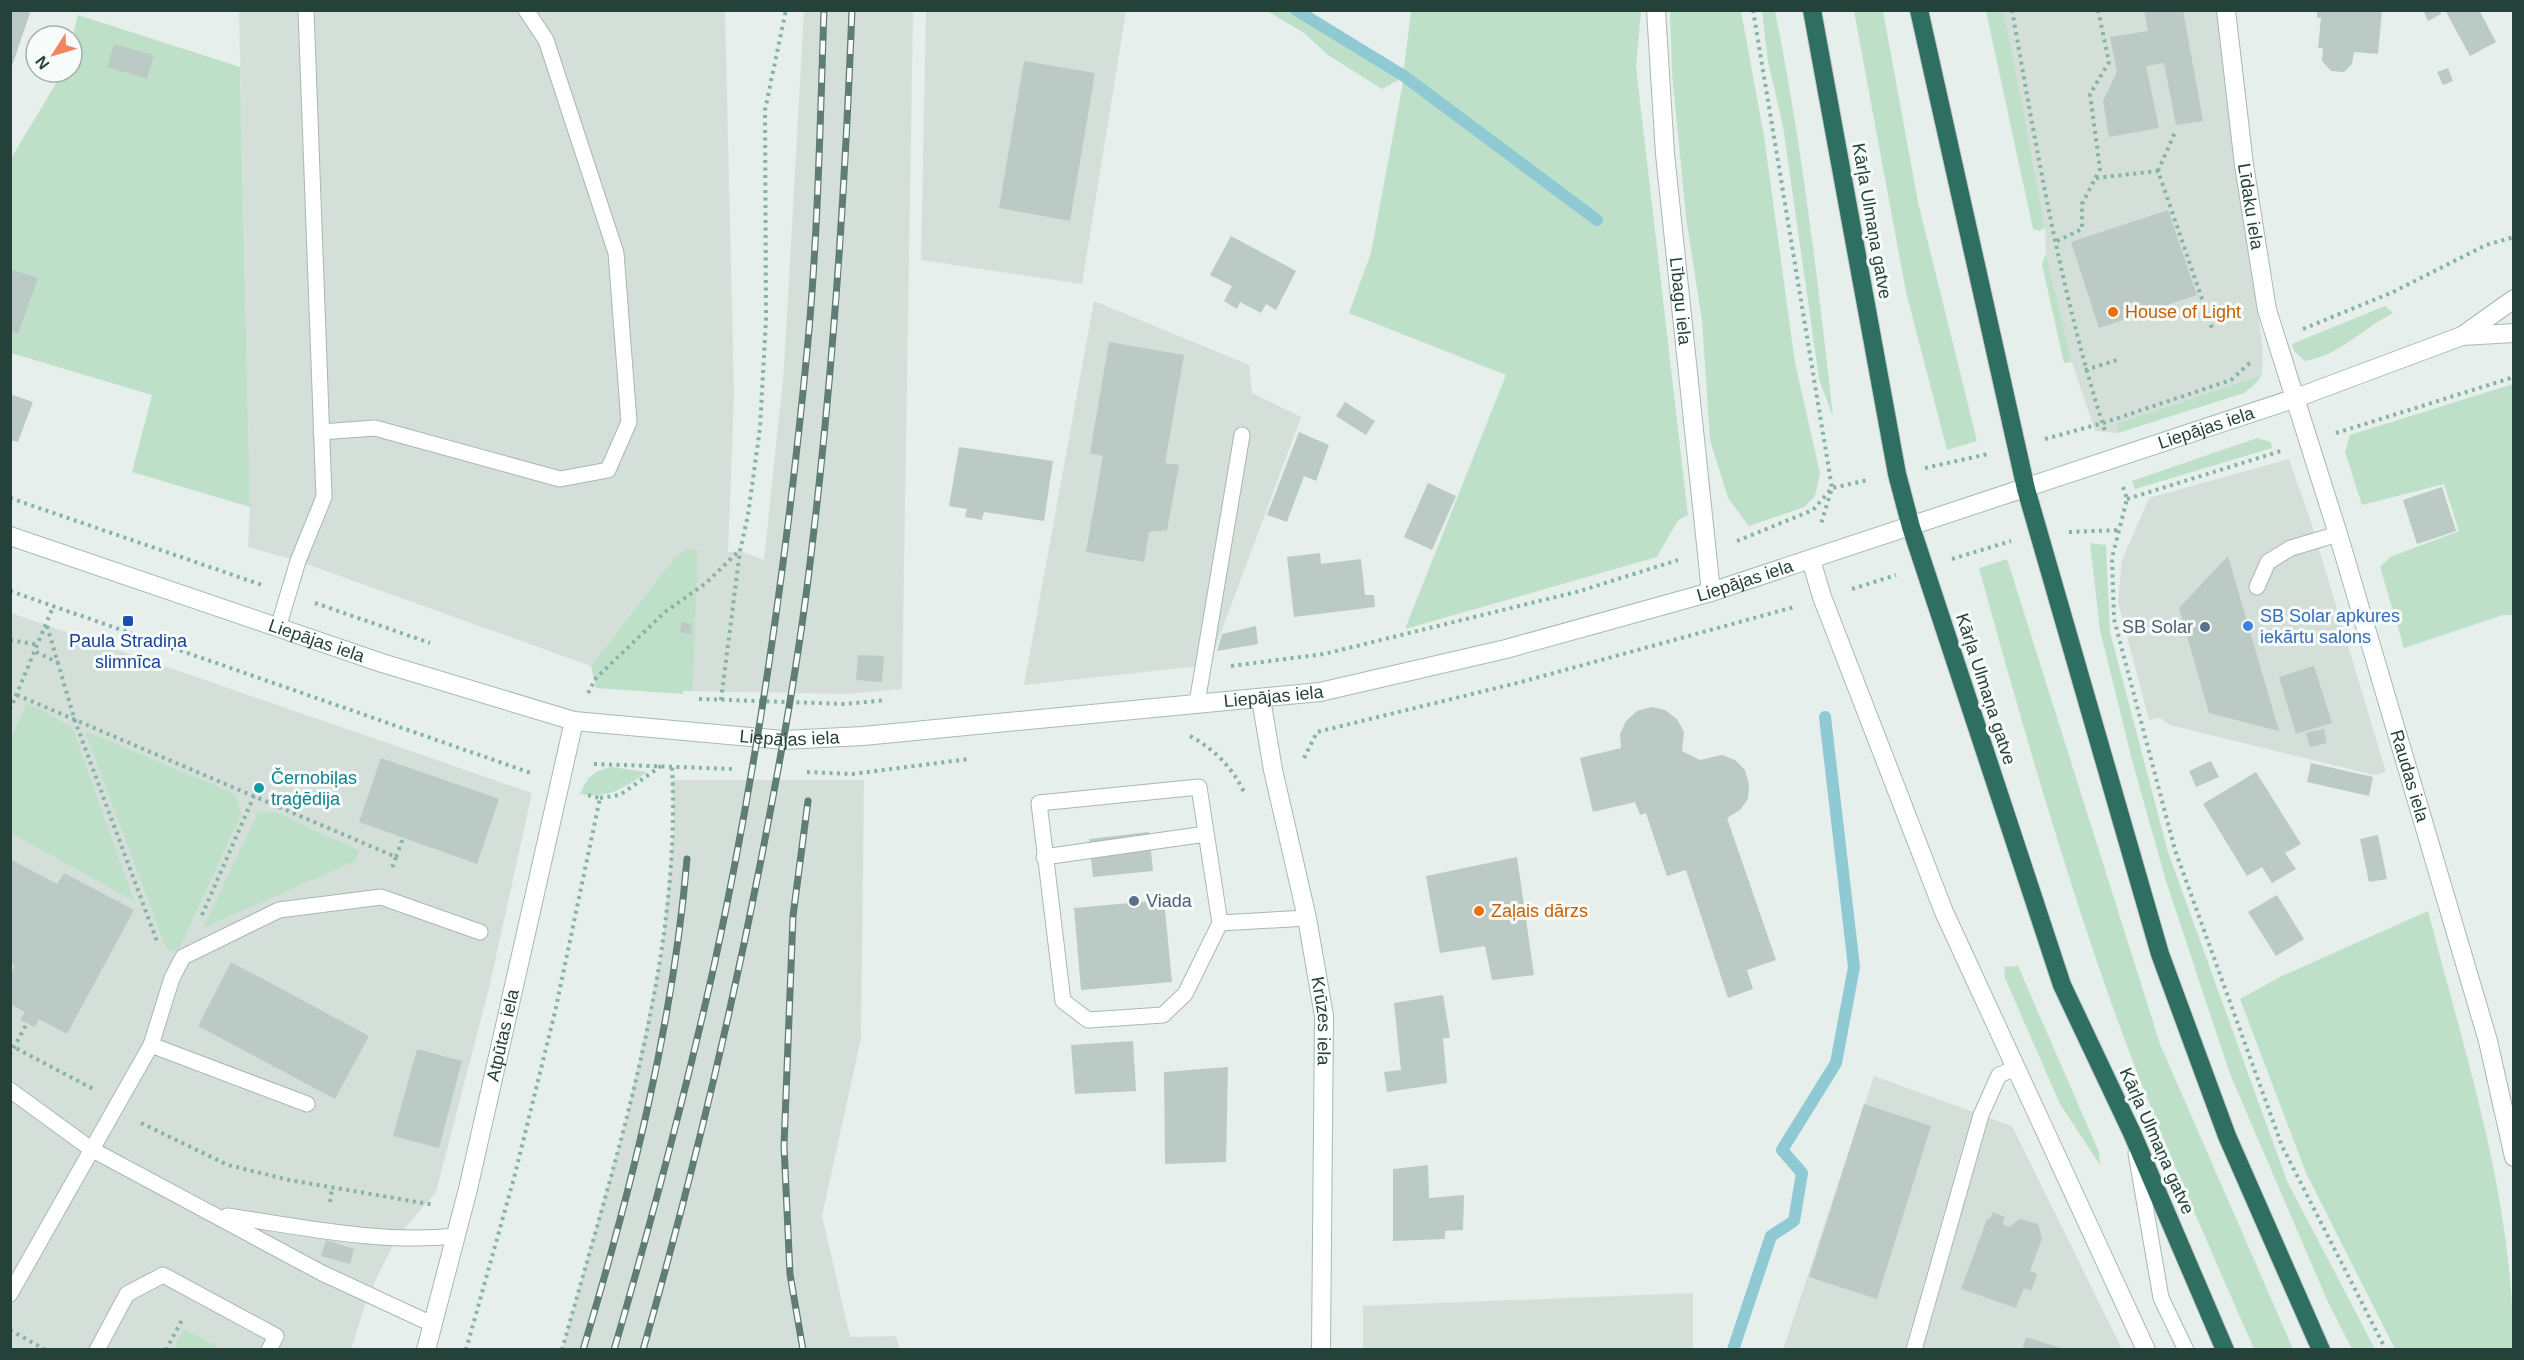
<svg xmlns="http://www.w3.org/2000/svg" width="2524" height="1360" font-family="Helvetica,sans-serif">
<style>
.built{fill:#d4dfda}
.green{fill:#bfe0c8}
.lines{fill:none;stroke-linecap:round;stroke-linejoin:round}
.stream{stroke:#8ec9d4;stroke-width:12}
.building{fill:#bbcac4}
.lane-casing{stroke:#a8b8b2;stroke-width:17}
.street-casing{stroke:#a8b8b2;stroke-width:20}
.secondary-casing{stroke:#a4bbb3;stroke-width:20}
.highway-casing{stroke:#c2cac8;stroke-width:20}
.path{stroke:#86b3a5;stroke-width:4;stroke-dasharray:3 4.5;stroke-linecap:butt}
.lane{stroke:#fff;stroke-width:15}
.street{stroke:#fff;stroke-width:18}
.secondary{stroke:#fff;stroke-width:18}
.highway{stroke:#2f6f62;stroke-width:18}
.rail-casing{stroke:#5f7d75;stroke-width:7}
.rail{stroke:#f7fbf9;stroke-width:4.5;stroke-dasharray:14;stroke-linecap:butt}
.food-dot{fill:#e8710a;stroke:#f7fbf9;stroke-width:2}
.transit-dot{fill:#1a4fb4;stroke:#f7fbf9;stroke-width:2}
.shop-dot{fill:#3f7fe0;stroke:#f7fbf9;stroke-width:2}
.service-dot{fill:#5c6f8a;stroke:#f7fbf9;stroke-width:2}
.culture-dot{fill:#0f9aa8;stroke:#f7fbf9;stroke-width:2}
.labels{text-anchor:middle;stroke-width:6;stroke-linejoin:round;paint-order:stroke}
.street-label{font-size:18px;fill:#24423a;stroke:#f7fbf9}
.food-label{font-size:18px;fill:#c56008;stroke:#f7fbf9;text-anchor:start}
.shop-label{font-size:18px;fill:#366cbe;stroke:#f7fbf9;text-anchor:start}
.service-label{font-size:18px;fill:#4e5e75;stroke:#f7fbf9;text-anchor:end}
.transit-label{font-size:18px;fill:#164399;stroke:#f7fbf9}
.culture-label{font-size:18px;fill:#0d838f;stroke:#f7fbf9;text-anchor:start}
</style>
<rect width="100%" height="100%" fill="#e6efeb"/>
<!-- built -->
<g class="built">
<path d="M239,11h486l9,385 -6,156 12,-1 24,9 20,-191 20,-358h109l-11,678 -57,5 -152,-3 5,-141 -23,7 -84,109 -293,-105 -50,-14 2,-40z"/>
<path d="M926,11h200l-44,273 -161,-24z"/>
<path d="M2002,11h215l46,340 -1,24 -145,49 1,9 -23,-2 -23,-69 -26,-108 -1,-26z"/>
<path d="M1094,301l155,64 3,28 49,24 -92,248 -185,20z"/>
<path d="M2289,459l21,60 76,253 -12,3 -204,-50 -10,-7 -11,2 -31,-118 4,-42 27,-62z"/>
<path d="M11,613l521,180 -43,195 -53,204 -39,45 -29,59 -17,53 -340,1z"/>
<path d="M672,780h192l-3,258 -39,178 28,121 46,-1 4,13h-338l66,-237 34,-162 12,-124z"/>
<path d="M1874,1076l138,50 110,223 -339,1z"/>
<path d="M1693,1293v56h-330v-43z"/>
</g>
<!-- green -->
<g class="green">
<path d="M1267,11h42l94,65 8,-65h230l-5,56 52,448 -10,5 -21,37 -252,72 101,-254 -157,-62 22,-60 33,-176 -22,12 -54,-34 -24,-22z"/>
<path d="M1670,11h71l23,125 31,227 25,110 -5,23 -11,11 -55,19 -21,-28 -18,-58 -8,-119 -16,-104 -14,-144z"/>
<path d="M1762,11h13c27,134 43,270 58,406l-14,-38 -36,-253 -15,-64z"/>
<path d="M1854,11h29l35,191 59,239 -30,9 -41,-158z"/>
<path d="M1986,11h16l6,21 37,196 -6,3 -6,-2z"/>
<path d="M78,15l162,52 10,440 -118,-35 20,-77 -141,-42 -1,-193 53,-88h9v-34z"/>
<path d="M2046,254l26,108 -8,1 -22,-99z"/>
<path d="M2385,306l8,7c-30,15 -54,43 -88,48l-11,-10 -2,-7z"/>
<path d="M2262,375l-8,10 -10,8 -126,40 -2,-9z"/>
<path d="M2513,384v231h-10l-99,33 -24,-81 10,-10 69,-26 -15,-47 -82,21 -17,-53 5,-17z"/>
<path d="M2257,438l14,4 1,6 -137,41 -3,-8z"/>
<path d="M2090,543l16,2 4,87 58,220 119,329 88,168h-23l-25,-49 -97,-226 -64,-193 -33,-117 -33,-134z"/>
<path d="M688,549l10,1 -5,141h-10v3l-87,-6 -5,-22 84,-109z"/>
<path d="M2007,559l153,485 133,305h-39c-50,-114 -101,-229 -143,-347 -50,-142 -92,-288 -132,-434z"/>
<path d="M27,703l45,24 62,174 -123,-68v-94z"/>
<path d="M85,731l150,63 6,20 -63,137 -11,-1z"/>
<path d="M612,767l35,5c-22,16 -39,27 -67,22 8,-18 13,-23 32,-27z"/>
<path d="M275,812l85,39 -7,11 -150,66 55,-115z"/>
<path d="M2428,911c37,144 86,289 85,438h-118l-89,-176 -66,-174 42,-23z"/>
<path d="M2018,966l81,186 1,13 -40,-61 -55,-126 -1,-11z"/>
<path d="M184,1329l37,20h-48z"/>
</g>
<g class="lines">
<!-- stream -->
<g class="stream">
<path d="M1296,10l108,66 193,144"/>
<path d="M1733,1350l38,-114 23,-15 8,-48 -20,-23 54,-87 18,-96 -29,-250"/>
</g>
</g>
<!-- building -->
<g class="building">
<path d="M10,10h21l-20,59h-1z"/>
<path d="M2144,10h39l20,111 -27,4 -12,-62 -18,3 13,62 -50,9 -6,-36 14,-29 -7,-35 38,-6z"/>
<path d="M2317,10h65l-4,44 -24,-2 -2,12 -8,8 -13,-1 -9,-10 1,-13h-5l3,-30h-4z"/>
<path d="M2423,10h16l2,4 -13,7z"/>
<path d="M2445,10h34l17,32 -26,14z"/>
<path d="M114,44l40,11 -7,24 -40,-12z"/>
<path d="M1024,61l71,12 -25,148 -71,-13z"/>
<path d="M2448,68l5,13 -10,4 -6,-13z"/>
<path d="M2168,210l29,85 -98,33 -28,-86z"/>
<path d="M1231,236l65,35 -20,39 -10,-6 -5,9 -21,-11 -3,7 -13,-8 8,-15 -22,-11z"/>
<path d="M10,269l28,9 -20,56 -8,-3z"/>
<path d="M1109,342l75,13 -19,108 14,2 -12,65 -18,2 -5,30 -58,-10 17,-96 -13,-3z"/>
<path d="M10,394l23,8 -15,40 -8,-2z"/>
<path d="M1345,402l30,19 -9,14 -30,-19z"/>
<path d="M1299,432l30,13 -13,36 -12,-5 -17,46 -20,-7z"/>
<path d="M959,447l94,14 -9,60 -60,-9 -2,8 -17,-3 2,-8 -18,-3z"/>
<path d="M1428,483l28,13 -24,54 -28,-13z"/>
<path d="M2442,487l14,44 -39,13 -14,-44z"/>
<path d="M1320,553l1,11 40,-5 4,36h9l1,12 -81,10 -7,-60z"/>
<path d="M2228,556l51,175 -70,-18 -30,-105z"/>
<path d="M682,622l10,2 -1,10 -11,-2z"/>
<path d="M1256,626l2,18 -41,7 5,-17z"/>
<path d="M858,655l26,1 -2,26 -26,-2z"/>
<path d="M2314,666l18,57 -36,11 -17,-57z"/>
<path d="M1651,707l14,3 12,9 7,13 -2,19 18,9 22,-5 13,5 10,10 4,14 -1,15 -8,11 -13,8 49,142 -29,10 6,19 -25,9 -42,-128 -19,6 -21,-63 -6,2 -5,-13 -42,10 -13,-54 41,-10 -1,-14 6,-13 11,-10z"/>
<path d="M2324,729l3,14 -17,4 -4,-14z"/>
<path d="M381,758l118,41 -22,65 -118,-42z"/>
<path d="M2211,761l8,16 -23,10 -7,-16z"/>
<path d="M2311,763l62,14 -4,19 -62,-14z"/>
<path d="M2256,772l45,72 -16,9 11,16 -24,14 -10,-16 -15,9 -44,-72z"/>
<path d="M1149,832l4,39 -60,6 -4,-38z"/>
<path d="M2378,835l9,44 -18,3 -9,-43z"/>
<path d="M1517,857l17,118 -42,5 -7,-34 -45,7 -14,-77z"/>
<path d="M10,859l47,25 7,-11 70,37 -67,124 -28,-15 -4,8 -15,-7 5,-8 -15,-8v-30l5,-8 -5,-3z"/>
<path d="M2277,895l27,44 -28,17 -28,-44z"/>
<path d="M1164,900l8,82 -91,8 -7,-82z"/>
<path d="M231,962l138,74 -34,63 -137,-73z"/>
<path d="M1443,995l7,43h-7l4,45 -60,9 -3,-20 17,-2 -7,-67z"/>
<path d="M1133,1041l3,50 -61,3 -4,-49z"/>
<path d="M417,1049l45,12 -23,87 -46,-12z"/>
<path d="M1228,1067l-2,95 -61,2 -1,-92z"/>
<path d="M1864,1104l67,22 -54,173 -68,-22z"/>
<path d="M1428,1165l1,33 35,-3 -1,35 -18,1v8l-52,2v-72z"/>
<path d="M1993,1212l12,5 -3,7 7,3 11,-8 18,5 4,14 -12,33 7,3 -6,17 -7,-3 -8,20 -55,-19 26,-70h3z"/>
<path d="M326,1240l28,9 -4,15 -29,-8z"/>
<path d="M2026,1337l38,12v1h-42z"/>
</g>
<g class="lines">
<defs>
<g id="lane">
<path d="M321,432l54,-4 185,51 48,-9 21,-48 -13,-169 -70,-213 -20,-30"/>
<path d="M2257,587l11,-25 23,-14 47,-14"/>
<path d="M278,628l20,-67 26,-64 -18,-487"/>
<path d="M1197,703l45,-268"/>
<path d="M1044,857l162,-23"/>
<path d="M1220,923l-21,-136 -160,16 24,198 25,19 75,-5 22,-21 35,-71 87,-5"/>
<path d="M151,1045l156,59"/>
<path d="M10,1090l81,59 231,124 112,52"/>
<path d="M2136,1153l25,145 25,52"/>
<path d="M227,1216c76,11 153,28 229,20"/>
<path d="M10,1294l141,-249 21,-67 11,-21 96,-47 102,-13 99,35"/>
<path d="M97,1350l30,-56 36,-19 113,61 -7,14"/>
<path d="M1914,1350l67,-235 18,-40 17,-7"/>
</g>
<g id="street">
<path id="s1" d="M1656,10l9,144 46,438"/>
<path id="s2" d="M2226,10l18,155 23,145 71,224 150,507 26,116"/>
<path d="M2462,336l52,-37"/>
<path d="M1811,560l11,37 122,315 202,438"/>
<path id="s3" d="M426,1350l42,-161 106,-468"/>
</g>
<g id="secondary">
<path id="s4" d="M10,536l372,127 192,58 210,19 79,-4 457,-44 186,-43 205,-57 585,-194 166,-62 52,-3"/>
<path id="s5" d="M1261,699l12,71 34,148 17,98 -3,334"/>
</g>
<g id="highway">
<path d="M1812,10l85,464 14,53 151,458 70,148 93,217"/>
<path d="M1919,10l107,479 134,465 67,182 94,214"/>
</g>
</defs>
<!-- lane casing -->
<use href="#lane" class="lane-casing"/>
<!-- street casing -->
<use href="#street" class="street-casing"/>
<!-- secondary casing -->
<use href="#secondary" class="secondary-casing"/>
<!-- highway casing -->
<use href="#highway" class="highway-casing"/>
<!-- path -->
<g class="path">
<path d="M1753,10l79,478 -11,36"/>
<path d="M2012,10c25,142 49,285 93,421"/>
<path d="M2158,171l18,-41"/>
<path d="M2096,178l62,-7 54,157"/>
<path d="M2057,241l25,-12v-25l18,-35 -10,-75 19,-32 -11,-52"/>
<path d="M2303,329l90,-37 93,-47 28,-8"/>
<path d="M2085,370l32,-10"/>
<path d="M2336,433l178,-56"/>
<path d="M2045,439l58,-16 128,-43 21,-19"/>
<path d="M1925,468l63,-14"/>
<path d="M2123,487l4,12 -15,59 2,61 61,231 107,296 104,204"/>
<path d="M10,498l252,87"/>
<path d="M2127,499l154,-48"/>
<path d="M2069,532l50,-2"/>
<path d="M1737,541l76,-31 19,-22 36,-8"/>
<path d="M1952,559l59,-18"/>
<path d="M1852,589l44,-14"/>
<path d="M10,591l521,182"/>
<path d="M315,603l115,40"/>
<path d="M47,626l28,95 83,223"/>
<path d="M10,640l29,5"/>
<path d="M36,652l23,11"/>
<path d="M1231,666l93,-12 256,-63 98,-31"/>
<path d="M588,693l8,-15 69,-66 41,-29 33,-32"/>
<path d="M17,695l379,162 -5,14"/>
<path d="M699,699l146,5 41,-4"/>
<path d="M721,700l19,-149 8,-36 12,-87 6,-109 -1,-209 21,-100"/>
<path d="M10,710l43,-103"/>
<path d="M1190,736c24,13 42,31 54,56"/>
<path d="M1304,758l13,-26 204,-50 273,-75"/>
<path d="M594,764l139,5"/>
<path d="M807,772l45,2 117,-15"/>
<path d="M600,798l20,-3 41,-29"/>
<path d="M396,857l7,-19"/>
<path d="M202,915l52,-119"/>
<path d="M10,1045l85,45"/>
<path d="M10,1055l17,-32"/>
<path d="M141,1123l87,42 61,15 146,25"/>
<path d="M330,1202l2,-14"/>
<path d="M10,1330l36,20"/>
<path d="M166,1350l17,-32"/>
<path d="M466,1350l48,-172 41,-166 45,-214 -13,-3"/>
<path d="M562,1350c52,-188 120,-387 110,-584"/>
</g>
<!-- lane -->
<use href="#lane" class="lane"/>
<!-- street -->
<use href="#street" class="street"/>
<!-- secondary -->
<use href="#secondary" class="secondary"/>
<!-- highway -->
<use href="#highway" class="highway"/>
<defs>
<g id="rail">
<path d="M583,1350c48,-160 90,-324 104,-491"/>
<path d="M614,1350c37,-127 71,-255 100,-384 44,-202 73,-409 93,-614 11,-114 13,-228 17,-342"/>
<path d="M643,1350c46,-161 85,-321 117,-485 20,-103 39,-206 51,-310 22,-181 34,-362 41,-545"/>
<path d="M803,1350l-13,-76 -6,-128 9,-230 15,-115"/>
</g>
</defs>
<!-- rail casing -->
<use href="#rail" class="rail-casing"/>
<!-- rail -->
<use href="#rail" class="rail"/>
</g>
<!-- markers -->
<g class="food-dot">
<circle cx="2113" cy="312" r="6"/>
<circle cx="1479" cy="911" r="6"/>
</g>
<rect class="transit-dot" x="122" y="615" width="12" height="12" rx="3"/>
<circle class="shop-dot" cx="2248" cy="626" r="6"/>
<g class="service-dot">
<circle cx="2205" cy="627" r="6"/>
<circle cx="1134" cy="901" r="6"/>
</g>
<circle class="culture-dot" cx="259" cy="788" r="6"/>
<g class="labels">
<!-- street labels -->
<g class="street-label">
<text dy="6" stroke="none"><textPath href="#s2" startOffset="198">Līdaku iela</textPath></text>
<text transform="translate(1872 221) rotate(80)" y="6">Kārļa Ulmaņa gatve</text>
<text dy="6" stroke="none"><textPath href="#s1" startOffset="292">Lībagu iela</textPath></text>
<text dy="6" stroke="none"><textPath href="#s4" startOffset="2268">Liepājas iela</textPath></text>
<text dy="6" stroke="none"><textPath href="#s4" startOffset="1782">Liepājas iela</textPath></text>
<text dy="6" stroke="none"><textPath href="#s4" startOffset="324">Liepājas iela</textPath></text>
<text transform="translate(1986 689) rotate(72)" y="6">Kārļa Ulmaņa gatve</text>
<text dy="6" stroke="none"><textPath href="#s4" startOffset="1296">Liepājas iela</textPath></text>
<text dy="6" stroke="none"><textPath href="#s4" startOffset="810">Liepājas iela</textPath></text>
<text dy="6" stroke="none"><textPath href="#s2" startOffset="790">Raudas iela</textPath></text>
<text dy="6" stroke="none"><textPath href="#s5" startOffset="328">Krūzes iela</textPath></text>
<text dy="6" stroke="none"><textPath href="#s3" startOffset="324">Atpūtas iela</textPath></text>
<text transform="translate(2157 1141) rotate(66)" y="6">Kārļa Ulmaņa gatve</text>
</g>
<!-- food labels -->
<g class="food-label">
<text x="2125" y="318">House of Light</text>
<text x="1491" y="917">Zaļais dārzs</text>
</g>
<!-- shop labels -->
<g class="shop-label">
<text x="2260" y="622">SB Solar apkures<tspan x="2260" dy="21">iekārtu salons</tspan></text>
</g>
<!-- service labels -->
<g class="service-label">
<text x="2193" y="633">SB Solar</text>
<text x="1146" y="907" text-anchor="start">Viada</text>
</g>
<!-- transit labels -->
<g class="transit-label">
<text x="128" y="647">Paula Stradiņa<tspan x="128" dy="21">slimnīca</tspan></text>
</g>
<!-- culture labels -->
<g class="culture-label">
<text x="271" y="784">Černobiļas<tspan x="271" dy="21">traģēdija</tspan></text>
</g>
</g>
<!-- border -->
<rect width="2524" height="1360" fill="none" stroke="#24423a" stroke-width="24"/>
<!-- north arrow -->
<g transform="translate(54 54) rotate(233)"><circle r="28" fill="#f7fbf9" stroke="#a3b1ad" stroke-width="1.5"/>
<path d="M0-4.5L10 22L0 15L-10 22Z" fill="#f4845f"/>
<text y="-9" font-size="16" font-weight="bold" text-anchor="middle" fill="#24423a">N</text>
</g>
</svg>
